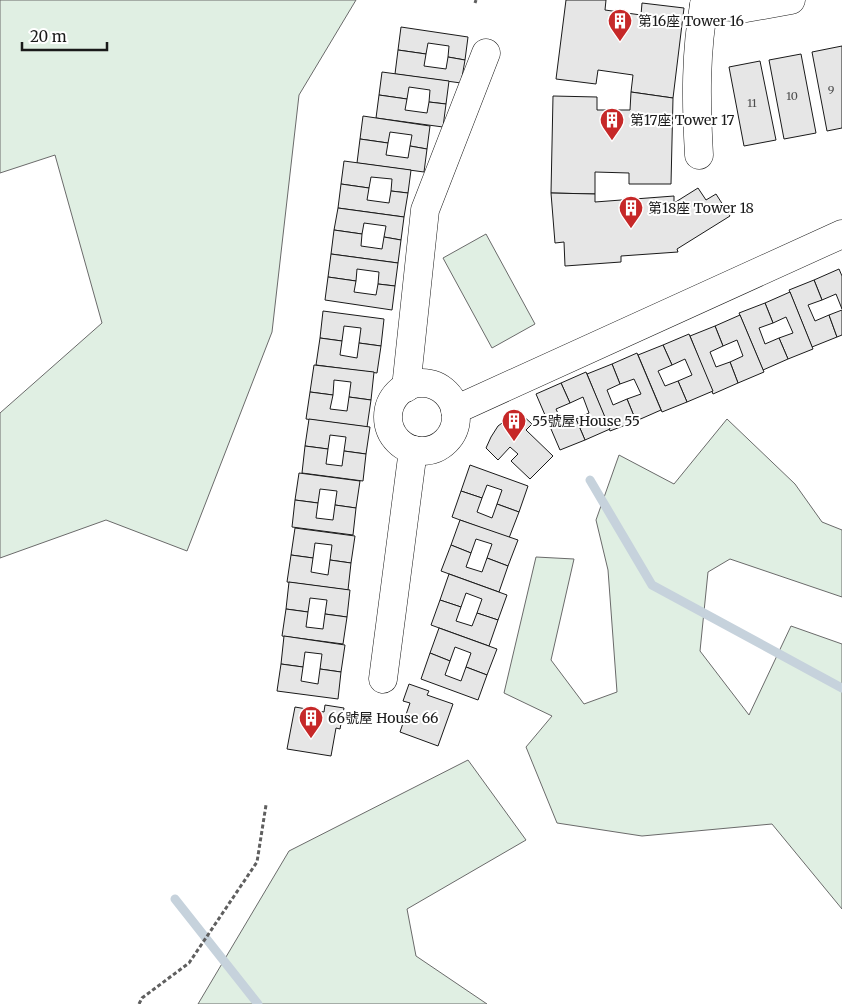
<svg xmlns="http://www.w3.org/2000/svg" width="842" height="1004" font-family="Merriweather,'Noto Sans TC',serif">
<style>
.green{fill:#e0efe3;stroke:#6a6a6a}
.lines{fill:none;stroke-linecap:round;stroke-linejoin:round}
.stream{stroke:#c6d2dc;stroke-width:9}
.building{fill:#e6e6e6;stroke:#1a1a1a}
.minor-casing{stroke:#1a1a1a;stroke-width:29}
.path{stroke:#5f5f5f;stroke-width:3;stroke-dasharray:4 2.5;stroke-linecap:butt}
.minor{stroke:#fff;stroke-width:28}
.labels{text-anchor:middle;stroke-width:4;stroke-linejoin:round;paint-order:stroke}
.number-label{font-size:11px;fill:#4d4d4d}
.poi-label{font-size:14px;fill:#1a1a1a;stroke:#fff;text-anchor:start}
</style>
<rect width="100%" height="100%" fill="#fff"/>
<!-- green -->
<g class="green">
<path d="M0,0h356l-57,95 -27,237 -85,219 -81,-31 -106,38v-145l102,-90 -47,-168 -55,18z"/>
<path d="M486,234l49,90 -43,24 -49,-90z"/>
<path d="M727,419l68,65 27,38 20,8v67l-112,-38 -22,13 -8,79 49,64 42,-89 51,18v265l-70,-85 -130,12 -85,-13 -31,-76 26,-31 -48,-23 32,-136 38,2 -23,101 33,44 33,-12 -9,-122 -12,-50 23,-65 55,29z"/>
<path d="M468,760l58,80 -119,69 9,47 71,48h-289l91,-153z"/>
</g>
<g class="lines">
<!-- stream -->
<g class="stream">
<path d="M590,480l62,105 190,103"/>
<path d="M175,899l83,105"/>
</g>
</g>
<!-- building -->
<g class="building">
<path d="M566,0h40l-1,10 36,5 1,-12 42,5 -11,90 -42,-6 2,-17 -35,-5 -2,14 -40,-5z"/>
<path d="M401,27l67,10 -3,23 -17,-3 1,-11 -21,-3 -2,11 -28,-4z"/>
<path d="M842,46v82l-15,3 -15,-79z"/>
<path d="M398,50l28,4 -2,12 22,3 2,-12 17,3 -4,23 -66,-9z"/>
<path d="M801,54l15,79 -32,6 -15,-79z"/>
<path d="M760,61l16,79 -32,6 -15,-79z"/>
<path d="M382,72l67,9 -3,23 -17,-2 1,-12 -21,-3 -2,12 -28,-4z"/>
<path d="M631,92l42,6 -2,86h-42v-11l-34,-1v22l-44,-1 2,-97 44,1v13h33z"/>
<path d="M379,95l28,4 -2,11 22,3 2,-11 17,2 -3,23 -67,-9z"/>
<path d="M363,116l67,10 -3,23 -17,-3 2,-11 -22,-3 -2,11 -28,-4z"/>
<path d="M360,139l28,4 -2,12 22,3 2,-12 17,3 -3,23 -67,-9z"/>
<path d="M344,161l67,9 -3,23 -17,-2 1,-12 -21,-2 -2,11 -28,-4z"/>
<path d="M341,184l28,4 -2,12 22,3 2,-12 17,2 -4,24 -66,-9z"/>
<path d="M698,188l8,12 10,-6 14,22 -53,33 1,3 -57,4v6l-56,4 -1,-24 -9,1 -4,-50 44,1v8l79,-6v7z"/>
<path d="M338,208l66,9 -3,23 -17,-3 2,-11 -22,-3 -2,11 -28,-4z"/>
<path d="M334,230l28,4 -1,12 21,3 2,-12 17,3 -3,23 -67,-9z"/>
<path d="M331,254l67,9 -3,23 -17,-2 1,-12 -22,-3 -1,12 -28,-4z"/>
<path d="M839,269l3,7v33l-6,-15 -14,6 -8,-20z"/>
<path d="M328,277l28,4 -2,11 22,3 2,-11 17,2 -3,24 -67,-10z"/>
<path d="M814,280l8,20 -14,5 7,16 14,-6 8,22 -25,10 -23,-57z"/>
<path d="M790,292l23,57 -25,10 -9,-21 14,-5 -7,-16 -13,6 -8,-20z"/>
<path d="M765,303l8,20 -14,5 6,16 14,-6 9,21 -25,11 -24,-57z"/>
<path d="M842,310v25l-5,2 -8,-22z"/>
<path d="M323,311l61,8 -3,27 -22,-3 2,-15 -17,-2 -2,15 -22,-3z"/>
<path d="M740,315l24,57 -26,11 -8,-21 13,-6 -6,-16 -14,6 -8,-20z"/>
<path d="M715,326l8,20 -13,6 6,15 14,-5 8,21 -25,11 -23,-58z"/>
<path d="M689,334l24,57 -26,11 -9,-21 14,-6 -7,-16 -13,6 -9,-20z"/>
<path d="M320,338l22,3 -2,14 17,3 2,-15 22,3 -4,27 -61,-8z"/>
<path d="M663,345l9,20 -14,6 7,15 13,-5 9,21 -25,10 -24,-57z"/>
<path d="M637,353l24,57 -25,11 -9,-22 14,-5 -7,-15 -14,5 -8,-20z"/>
<path d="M612,364l8,20 -13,6 6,15 14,-6 9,22 -26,10 -23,-57z"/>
<path d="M314,365l60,7 -3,28 -22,-3 2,-15 -17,-2 -1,15 -23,-3z"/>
<path d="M586,372l24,57 -25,11 -9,-21 13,-6 -6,-16 -13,6 -9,-20z"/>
<path d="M561,383l9,20 -14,6 7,16 13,-6 9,21 -25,10 -24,-56z"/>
<path d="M310,392l23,3 -3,14 17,2 2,-14 22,3 -4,27 -61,-8z"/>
<path d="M520,413l12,11 -6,6 27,26 -23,23 -19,-18 7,-7 -8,-7 -12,13 -12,-12 5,-11 7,-11 11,-8z"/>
<path d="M309,419l61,8 -4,27 -22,-3 2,-14 -16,-2 -2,14 -23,-3z"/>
<path d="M305,446l23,3 -2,15 16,2 2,-15 22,3 -3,27 -61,-8z"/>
<path d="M470,465l58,21 -9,26 -22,-8 5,-14 -15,-5 -5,13 -21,-7z"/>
<path d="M299,473l61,8 -4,27 -21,-3 2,-14 -17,-2 -2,14 -23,-3z"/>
<path d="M461,491l21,7 -5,14 15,6 5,-14 22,8 -10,26 -57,-21z"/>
<path d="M295,500l23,3 -2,15 17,2 2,-15 21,3 -3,27 -61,-8z"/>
<path d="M460,520l58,20 -10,26 -21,-8 5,-14 -16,-5 -5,14 -20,-8z"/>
<path d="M295,528l60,8 -4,27 -21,-3 2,-15 -17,-2 -2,15 -22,-3z"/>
<path d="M451,545l20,8 -5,14 16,5 5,-14 21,8 -9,26 -58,-21z"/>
<path d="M291,555l22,3 -2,14 17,3 2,-15 21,3 -3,27 -61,-8z"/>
<path d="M449,574l58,21 -9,25 -21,-7 5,-14 -16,-6 -5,14 -21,-7z"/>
<path d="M289,582l61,8 -3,27 -22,-3 2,-14 -17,-2 -2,14 -22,-3z"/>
<path d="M440,600l21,7 -5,14 16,5 5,-13 21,7 -9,26 -58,-21z"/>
<path d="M286,609l22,3 -2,15 17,2 2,-15 22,3 -4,27 -61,-8z"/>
<path d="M439,628l58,21 -10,26 -21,-8 5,-14 -16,-6 -5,14 -20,-8z"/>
<path d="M284,636l61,9 -4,27 -21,-3 2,-15 -17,-2 -2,15 -22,-3z"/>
<path d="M430,653l20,8 -5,14 16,6 5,-14 21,8 -9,25 -57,-21z"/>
<path d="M281,664l22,3 -2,14 17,3 2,-15 21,3 -3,27 -61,-8z"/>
<path d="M409,684l20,7 -2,4 26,9 -15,42 -38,-14 10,-29 -7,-2z"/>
<path d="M325,705l19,3 -4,21 -4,-1 -5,28 -44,-7 8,-42 29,5z"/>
</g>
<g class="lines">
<defs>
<g id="minor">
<path d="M704,5l42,3 45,-8"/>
<path d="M699,155c-3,-52 -4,-104 6,-155"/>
<circle cx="422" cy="417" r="34"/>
<path d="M406,388l19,-178 61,-157"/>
<path d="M455,410l387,-176"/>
<path d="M383,679l30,-229"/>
</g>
</defs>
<!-- minor casing -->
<use href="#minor" class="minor-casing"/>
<!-- path -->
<g class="path">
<path d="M475,3l1,-3"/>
<path d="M139,1004l3,-6 47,-35 68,-101 9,-57"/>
</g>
<!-- minor -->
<use href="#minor" class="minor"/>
</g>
<!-- icons -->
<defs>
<symbol id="building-pin" viewBox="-11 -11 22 30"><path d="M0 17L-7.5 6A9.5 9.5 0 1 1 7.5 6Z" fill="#c62828" stroke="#fff"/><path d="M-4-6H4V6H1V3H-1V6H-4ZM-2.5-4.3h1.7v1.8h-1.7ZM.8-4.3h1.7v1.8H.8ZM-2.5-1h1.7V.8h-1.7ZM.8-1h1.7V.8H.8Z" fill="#fff"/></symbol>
</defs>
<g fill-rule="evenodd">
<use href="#building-pin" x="606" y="7" width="28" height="38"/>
<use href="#building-pin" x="598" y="106" width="28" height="38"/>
<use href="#building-pin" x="617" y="194" width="28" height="38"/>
<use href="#building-pin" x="500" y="407" width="28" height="38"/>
<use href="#building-pin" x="297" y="704" width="28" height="38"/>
</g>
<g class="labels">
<!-- number labels -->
<g class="number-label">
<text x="831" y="94">9</text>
<text x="792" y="100">10</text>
<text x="752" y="107">11</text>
</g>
<!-- poi labels -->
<g class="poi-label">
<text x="638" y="26">第16座 Tower 16</text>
<text x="630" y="125">第17座 Tower 17</text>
<text x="648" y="213">第18座 Tower 18</text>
<text x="532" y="426">55號屋 House 55</text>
<text x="328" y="723">66號屋 House 66</text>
</g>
</g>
<!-- scale -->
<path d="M22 42v8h85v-8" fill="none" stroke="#1a1a1a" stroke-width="2.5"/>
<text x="30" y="42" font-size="15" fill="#1a1a1a" stroke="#ffffff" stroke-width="4" paint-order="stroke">20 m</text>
</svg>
